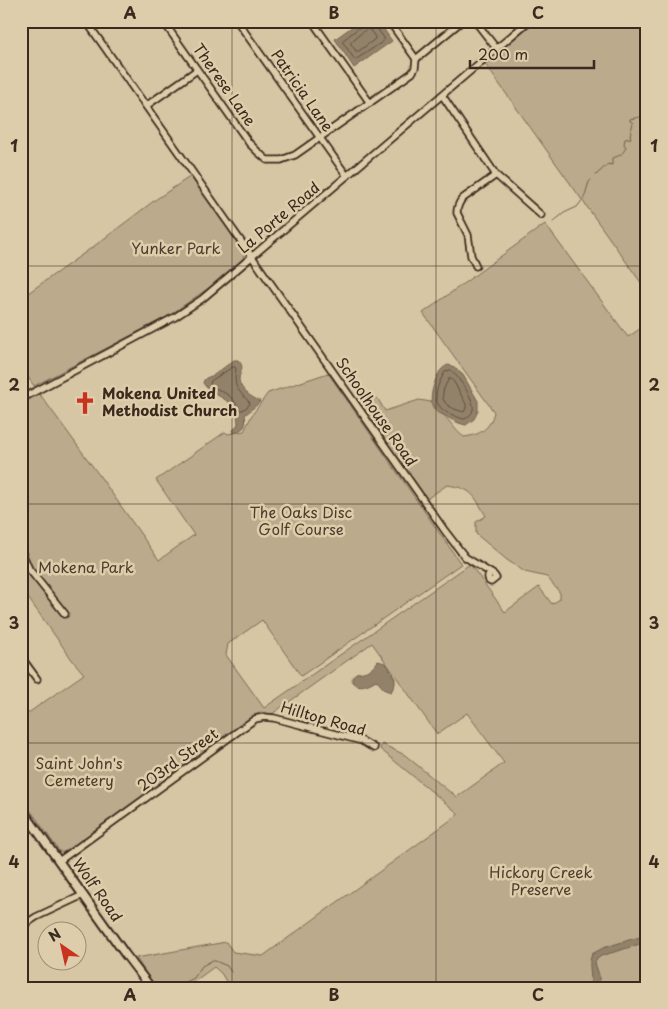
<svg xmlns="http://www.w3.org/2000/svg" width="668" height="1009" font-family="'Playpen Sans',sans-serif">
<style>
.green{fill:#bbaa8c;stroke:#7b6a55}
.water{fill:#93826a;stroke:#705f4c}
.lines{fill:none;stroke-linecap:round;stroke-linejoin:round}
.shore{stroke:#5e4d3c;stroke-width:1}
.stream{stroke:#705f4c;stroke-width:1}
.minor-casing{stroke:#3b2a1e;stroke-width:9}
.major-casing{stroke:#3b2a1e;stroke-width:11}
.minor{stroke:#decdaa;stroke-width:5.5}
.major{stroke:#decdaa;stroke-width:7}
.grid{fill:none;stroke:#3b2a1e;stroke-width:1;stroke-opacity:0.55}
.labels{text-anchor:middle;stroke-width:5;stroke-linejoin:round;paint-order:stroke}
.street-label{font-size:15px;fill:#3b2a1e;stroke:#decdaa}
.park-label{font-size:15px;fill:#4e3d2e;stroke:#decdaa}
.poi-label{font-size:15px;font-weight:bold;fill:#3b2a1e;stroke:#decdaa;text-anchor:start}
.neatline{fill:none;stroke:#3b2a1e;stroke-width:2}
.grid-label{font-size:16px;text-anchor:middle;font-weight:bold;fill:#3b2a1e}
</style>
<rect width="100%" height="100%" fill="#d7c6a4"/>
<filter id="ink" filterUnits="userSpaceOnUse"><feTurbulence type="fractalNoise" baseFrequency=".02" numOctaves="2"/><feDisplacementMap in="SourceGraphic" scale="10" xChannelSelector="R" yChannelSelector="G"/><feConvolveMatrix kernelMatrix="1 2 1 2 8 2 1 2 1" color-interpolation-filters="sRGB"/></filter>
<g filter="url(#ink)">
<!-- green -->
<g class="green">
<path d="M535,21h112v270l-162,-227z"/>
<path d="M191,176l46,64 7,14 -1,5 -33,28 -40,28 -136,71 -13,-19v-69l76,-54 58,-44z"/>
<path d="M545,224l83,113 19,-13v664h-417l-9,-15 -7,-6 -29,21h-29l-20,-30 90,-16 7,10 30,4 196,-142 -79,-65 2,-5 23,11 46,38 2,-1 -1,1 5,4 47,-34 -37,-50 -30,21 -65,-91 -100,71 -12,-2 -195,140h-5l-39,-55v-79l63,-44 -11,-13 -52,-73v-186l18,-9 60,82 60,85 35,-25 -38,-55 69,-48 3,2 16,-3 8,-16 16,-22 60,-20 133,191 -160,112 -39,-56 -34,24 -2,11 38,53 206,-144 35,48 34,-25 13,17 8,-5v-6l-13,-16 -22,-5 -18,-12 -31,-26v-12l10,-6c-13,-22 -13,-27 -39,-31l-22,15 -69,-99 7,-8 15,6 7,12 34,-11 12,2c6,13 12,10 18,19 6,7 7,10 15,16 16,-2 26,-8 30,-25l-71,-99z"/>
</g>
<!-- water -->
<g class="water">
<path d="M360,21h18l14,20 -38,27 -19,-29z"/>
<path d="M234,360h4c8,8 1,11 1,20 1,10 13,18 21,21l-1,2 -14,12c2,12 -1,14 -12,18l-1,-1 6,-8c0,-4 -1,-9 -2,-12 -6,-15 -25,-16 -33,-29l1,-3 2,-2 8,-3z"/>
<path d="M448,365l5,1 10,9 15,26v10l-4,8 -8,6c-10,-2 -15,-6 -24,-11 -2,-1 -3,-1 -4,-1 -11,-8 -6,-24 -2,-34 3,-7 5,-11 12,-14z"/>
<path d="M378,661l7,2 3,3 7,13v5l-4,8 -6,-2 -9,-10c-8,5 -17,9 -24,2v-4l4,-5c11,-1 16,-3 22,-12z"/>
<path d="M647,934v8l-46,14 -5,4 -1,3 4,12v13h-9c3,-12 -3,-23 2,-34l11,-6 29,-9 9,-2z"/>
</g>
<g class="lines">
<!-- shore -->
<g class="shore">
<path d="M362,21l-2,6 -18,14 13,19 29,-19v-3l-9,-13 -1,-4"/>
<path d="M367,29l3,1 5,7v2l-16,12h-3l-5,-7v-2z"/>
<path d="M233,367h2l1,2c-3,20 2,20 14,34l-1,2 -6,5h-3c-4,-7 -8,-13 -15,-17 -5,-3 -11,-5 -15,-9l1,-3z"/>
<path d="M451,370c7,7 24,29 22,40 -1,4 -5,7 -8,9 -4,0 -7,-2 -12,-4 -23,-8 -19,-25 -8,-43z"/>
<path d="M449,379h2l3,3 12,22v4l-2,4c-20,-5 -28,-13 -15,-33z"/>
</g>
<!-- stream -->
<g class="stream">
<path d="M596,175l12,-11 4,1v-7c8,-2 11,-4 14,-11l-2,-3 1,-5 6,-1 -1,-3 3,-12 -3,-2v-2l10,-2 6,-3"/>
<path d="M553,222l11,-9 13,-6 7,-9 5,-16 2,-2"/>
<path d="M176,984l10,-2 8,-4 8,-12 11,-6 14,6 4,6"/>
</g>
<defs>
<g id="minor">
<path d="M86,21l359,510 20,26 29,18 2,3 -5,4 -2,-1 -1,-4 2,-4"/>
<path d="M163,21l86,122 9,9 9,8h14l14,-5 117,-82 3,-5 1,-9 -27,-38"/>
<path d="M237,21l110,155"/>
<path d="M312,21l58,82"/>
<path d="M475,21l21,27"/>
<path d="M416,59l46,-38"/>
<path d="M442,95l54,80 45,40"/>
<path d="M146,106l51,-36"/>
<path d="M476,266l-5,-10 -3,-21 -11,-22c0,-6 1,-9 5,-14l34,-24"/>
<path d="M21,399l154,-82 27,-18 327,-278"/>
<path d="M21,455l1,12 -1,34"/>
<path d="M21,550l8,19 36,45"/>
<path d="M21,657l16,22"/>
<path d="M59,861l196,-142 9,-2 10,1 88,23 12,7"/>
<path d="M21,927l15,-10 47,-22"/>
</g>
<path id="major" d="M21,808l104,146 26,34"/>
</defs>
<!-- minor casing -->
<use href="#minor" class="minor-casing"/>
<!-- major casing -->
<use href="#major" class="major-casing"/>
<!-- minor -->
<use href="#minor" class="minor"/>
<!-- major -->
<use href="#major" class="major"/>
</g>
</g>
<!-- grid -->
<path class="grid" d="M232,21v967M436,21v967M21,266h626M21,504h626M21,743h626"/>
<!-- icons -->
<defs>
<symbol id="church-bare" viewBox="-9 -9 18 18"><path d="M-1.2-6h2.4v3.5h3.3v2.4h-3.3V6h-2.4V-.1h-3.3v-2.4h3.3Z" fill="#c8321e" stroke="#decdaa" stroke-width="2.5" paint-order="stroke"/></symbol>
</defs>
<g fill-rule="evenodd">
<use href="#church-bare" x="69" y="387" width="32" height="32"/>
</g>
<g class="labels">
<!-- street labels -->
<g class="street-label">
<text transform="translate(224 85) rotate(55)" y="5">Therese Lane</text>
<text transform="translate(302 91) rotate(55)" y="5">Patricia Lane</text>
<text transform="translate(279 218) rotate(-40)" y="5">La Porte Road</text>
<text transform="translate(376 412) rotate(55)" y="5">Schoolhouse Road</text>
<text transform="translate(323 719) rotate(16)" y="5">Hilltop Road</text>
<text transform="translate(178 760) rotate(-36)" y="5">203rd Street</text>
<text transform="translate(97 890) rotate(55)" y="5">Wolf Road</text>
</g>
<!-- park labels -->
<g class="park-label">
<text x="176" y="254">Yunker Park</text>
<text x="301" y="518">The Oaks Disc<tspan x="301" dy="17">Golf Course</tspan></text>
<text x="86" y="573">Mokena Park</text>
<text x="79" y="769">Saint John's<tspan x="79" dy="17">Cemetery</tspan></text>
<text x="541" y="878">Hickory Creek<tspan x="541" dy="17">Preserve</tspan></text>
</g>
<!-- poi labels -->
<g class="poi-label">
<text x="102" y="399">Mokena United<tspan x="102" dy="17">Methodist Church</tspan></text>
</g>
</g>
<!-- margin -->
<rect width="668" height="1009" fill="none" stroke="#decdaa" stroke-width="55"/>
<!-- north arrow -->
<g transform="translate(62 946) rotate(326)"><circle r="24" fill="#decdaa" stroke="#9d8c72"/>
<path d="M0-4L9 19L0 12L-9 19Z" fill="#c8321e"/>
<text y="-8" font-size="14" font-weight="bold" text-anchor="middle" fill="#3b2a1e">N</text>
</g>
<!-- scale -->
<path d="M470 60v8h124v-8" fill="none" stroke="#3b2a1e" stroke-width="2.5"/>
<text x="478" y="60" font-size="15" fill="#3b2a1e" stroke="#decdaa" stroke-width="4" paint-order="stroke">200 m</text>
<rect x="28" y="28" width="612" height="954" class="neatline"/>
<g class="grid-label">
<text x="130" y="19">A</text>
<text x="334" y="19">B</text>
<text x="538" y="19">C</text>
<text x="14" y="152">1</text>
<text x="654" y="152">1</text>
<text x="14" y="391">2</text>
<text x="654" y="391">2</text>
<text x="14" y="629">3</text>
<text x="654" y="629">3</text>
<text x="14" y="868">4</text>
<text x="654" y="868">4</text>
<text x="130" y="1001">A</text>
<text x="334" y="1001">B</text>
<text x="538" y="1001">C</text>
</g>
</svg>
